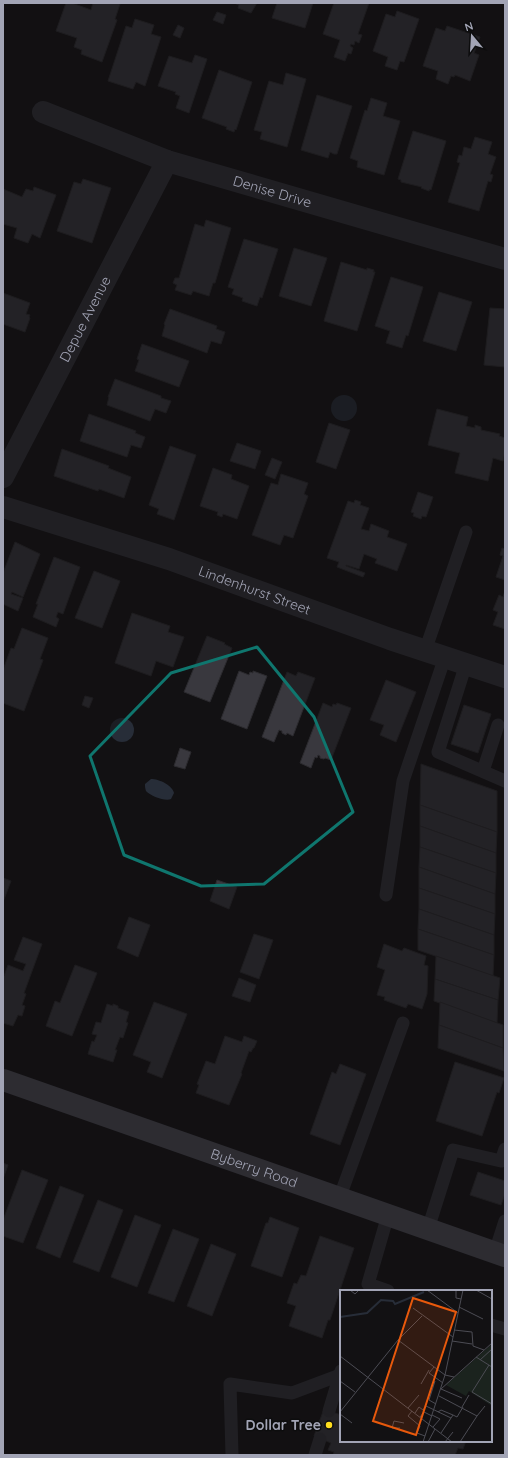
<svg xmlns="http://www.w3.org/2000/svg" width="508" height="1458" font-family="Quicksand,sans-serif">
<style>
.water{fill:#272d38}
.building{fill:#39383e;stroke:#2c2b2f}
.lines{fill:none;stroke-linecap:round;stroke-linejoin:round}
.service{stroke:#323239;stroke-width:13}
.minor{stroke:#323239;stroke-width:22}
.primary{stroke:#4e4e58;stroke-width:22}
.marked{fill:none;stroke:#0f766e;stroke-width:3;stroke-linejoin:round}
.poi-dot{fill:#ffde1e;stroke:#0d0d0e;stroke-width:1.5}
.labels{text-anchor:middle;stroke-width:3;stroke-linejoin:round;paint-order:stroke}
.street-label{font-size:14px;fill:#a2a4b5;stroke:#0d0d0e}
.poi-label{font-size:14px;font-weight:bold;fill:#a2a4b5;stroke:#0d0d0e;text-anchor:end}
.inset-river{fill:none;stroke:#272d38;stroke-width:2}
.inset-road{fill:none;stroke:#4c4c54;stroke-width:1}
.view{fill:#e8590c;fill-opacity:0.15;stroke:#e8590c;stroke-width:2}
.inset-edge{fill:none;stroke:#a2a4b5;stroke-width:2}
</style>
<rect width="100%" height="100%" fill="#121113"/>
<!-- water -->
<g class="water">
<circle cx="344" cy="408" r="13"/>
<circle cx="122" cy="730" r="12"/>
<path d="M151,779c8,0 21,6 23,14l-3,6c-5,3 -21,-3 -25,-8 -1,-3 -1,-4 -1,-7z"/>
</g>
<!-- building -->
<g class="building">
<path d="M66,3h6l19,7 2,-7h24l3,1 -5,15 2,1 -15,42 -21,-8 1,-4 -8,-3 3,-9 -21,-7z"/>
<path d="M234,3h23l-6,10 -13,-5 1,-3z"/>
<path d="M277,3h36l-8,25 -33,-10z"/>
<path d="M334,3h35l-11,31 4,1 -3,8 -4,-2 -1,4 -3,-1 -1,2 3,2 -2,6 -3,-1 -3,8 -11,-4 6,-17 -17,-6z"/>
<path d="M397,11l22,8 -15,43 -4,-1 -3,9 -12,-4 3,-9 -15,-6 13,-37 9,3z"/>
<path d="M217,12l9,3 -3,9 -10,-4z"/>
<path d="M135,19l19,6 -3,9 10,3 -16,49 -9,-4 -3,7 -25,-8 18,-55 6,2z"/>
<path d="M178,25l6,3 -4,10 -7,-3z"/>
<path d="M447,26l33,11 -6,16 5,2 -9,26 -15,-6 -1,2 -3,-1 -3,8 -12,-5 2,-8 -15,-5 13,-38 9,3z"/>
<path d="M195,55l12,4 -18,54 -13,-5 4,-12 -5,-2 1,-2 -18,-6 11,-30 23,7z"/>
<path d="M219,70l33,12 -16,48 -1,-1 -1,3 -8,-3 1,-2 -25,-9z"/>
<path d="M286,73l20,6 -19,68 -27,-8 2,-7 -8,-2 15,-49 14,4z"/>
<path d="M317,95l35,11 -15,48h-3l-4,-2 -2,6 -27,-8z"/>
<path d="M371,98l16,5 -4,13 17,5 -16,54 -27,-8 1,-6 -8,-3 15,-48 2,1z"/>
<path d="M413,131l33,10 -15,49 -1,-1 -1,2 -8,-3 1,-1 -21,-5v-2l-3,-1z"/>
<path d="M475,137l17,5 -4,12 8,3 -6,17 3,1 -2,7 -3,-1 -9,30 -31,-9 12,-39 -3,-1 2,-7 3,1 2,-9 7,2z"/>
<path d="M83,179l28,9 -19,55 -35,-12 17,-49 7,2z"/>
<path d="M34,187l22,8 -16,43 -8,-4 -4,9 -14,-5 3,-10 -14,-4v-35l19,8 4,-8 7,2z"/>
<path d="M206,220l25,8 -16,55h-2l-4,13 -16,-5 -2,4 -16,-5 2,-5 -4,-2 2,-5h4l16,-54 9,3z"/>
<path d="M244,239l34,10 -16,49 -2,-1 -3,9 -15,-5 1,-3 -11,-4 2,-5 -6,-2z"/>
<path d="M294,248l33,10 -16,48 -32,-10z"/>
<path d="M341,262l26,8v-2l7,2 -1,2h2l-18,59 -33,-10z"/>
<path d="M391,277l32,10 -15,49 -2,-1 -4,13 -16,-5 4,-12 -15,-5z"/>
<path d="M439,292l33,10 -16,49 -33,-10z"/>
<path d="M3,293l27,10 -4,11 4,1 -1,2 1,1 -5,14 -22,-8z"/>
<path d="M490,308l15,1v58l-21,-2z"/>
<path d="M170,309l47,17 -1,3 9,3 -4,12 -10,-3 -4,12 -45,-17 3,-11 -1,-1z"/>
<path d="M142,344l47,17 -10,26 -44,-16 4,-11 -2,-1z"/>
<path d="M115,379l46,17v2l10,3 -5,12 -11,-4 -5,12 -43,-16 2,-8h-1z"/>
<path d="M437,409l31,8 -2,9 9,2v-3l6,2v3l19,4 -1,2 6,2v14l-2,9 -10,-3 -5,23 -33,-8 5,-20 -32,-8z"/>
<path d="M89,414l47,17 -1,2 10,4 -4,11 -10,-3 -4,12 -47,-16z"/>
<path d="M329,423l21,7 -14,39 -20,-7z"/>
<path d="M237,443l24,8 -6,18 -25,-8z"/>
<path d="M170,446l26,9 -22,65 -17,-6 2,-5 -10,-4z"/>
<path d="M62,449l47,17 -1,2 23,9 -7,21 -25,-9 -1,2 -44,-15z"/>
<path d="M272,458l10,4 -7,17 -10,-4z"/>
<path d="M213,468l19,7 -1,4 18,7 -12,33 -14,-5 -1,3 -5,-2 1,-3 -18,-6z"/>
<path d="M281,474l27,9 -4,11 4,2 -15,42 -9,-3 -4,10 -28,-10 19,-52 7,2z"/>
<path d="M418,492l15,5 -7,20 -4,-1 -1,3 -8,-3 1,-3 -3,-1z"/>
<path d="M355,500l6,2 -1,3 9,3 -8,21 8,2 2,-7 18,7 -2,6 20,7 -10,27 -22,-8 2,-4 -13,-5 -5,15 -13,-4v1l19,7 -2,4 -26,-10 2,-5 -12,-4 21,-57 6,2z"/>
<path d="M15,542l25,12 -17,43 -11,-5 -1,2 12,4 -5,13 -15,-7v-31z"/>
<path d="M502,548l3,1v31l-9,-3 7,-21 -3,-1z"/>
<path d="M54,557l26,10 -17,47 -5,-2 -2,5 3,2 -3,8 -23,-10 5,-13h-2z"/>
<path d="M94,571l26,10 -18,47 -27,-10z"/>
<path d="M505,591v38l-12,-4 5,-13 -5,-2 6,-15 4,2z"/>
<path d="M132,613l38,13 -2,6 16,5 -11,30 -17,-6 -5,15 -36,-13z"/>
<path d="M22,628l26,10 -8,21 3,1 -19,51 -21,-8v-33l8,-22 3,1z"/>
<path d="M207,636l18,7 -1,1 8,4 -22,54 -26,-10z"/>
<path d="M239,671l10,4 1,-3 3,1v-2l14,5 -20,53 -26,-10z"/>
<path d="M287,672l9,4 2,-4 17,6 -22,58 -6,-3 -1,2 -4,-2v-2l-3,-1 -5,12 -12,-5z"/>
<path d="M386,680l30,12 -20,50 -16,-7 4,-10 -14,-5z"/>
<path d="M85,696l8,2 -4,10 -7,-3z"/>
<path d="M323,703l9,4 1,-3 3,1 1,-2 14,5 -20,52 -6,-2 -1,1 -4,-1v-2l-2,-1 -1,3 -2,-1 -4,11 -11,-5z"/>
<path d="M464,705l27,9 -13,39 -27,-9z"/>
<path d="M180,748l11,4 -6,17 -11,-3z"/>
<path d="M421,764l76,27v41l-77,-27z"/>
<path d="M420,805l77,27 -1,21 -76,-27z"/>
<path d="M420,826l76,27v20l-76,-26z"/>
<path d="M420,847l76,26 -1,21 -76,-27z"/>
<path d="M419,867l76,27v20l-76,-26z"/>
<path d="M3,878l8,3 -8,21z"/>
<path d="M217,880l20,7 -8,22 -19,-8z"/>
<path d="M419,888l76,26 -1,21 -75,-26z"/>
<path d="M419,909l75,26v20l-76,-26z"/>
<path d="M129,917l21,8 -12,32 -21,-9z"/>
<path d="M418,929l76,26 -1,21 -75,-26z"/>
<path d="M254,934l19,6 -14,39 -19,-7z"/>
<path d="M23,937l19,7 -18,49 2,1 -4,11 3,1 -3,10 -4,-1 -5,11 -10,-3v-48l1,1 4,-11 15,6 3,-7 -12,-4z"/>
<path d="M384,944l18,7 2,-3 22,8 -2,9 4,1 -1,28 -5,15 -14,-5 -2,4 -22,-8 1,-3 -8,-2 8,-25 -8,-3z"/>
<path d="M436,956l64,22 -2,22 -63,-21z"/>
<path d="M75,965l22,8 -25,63 -26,-10 9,-25 5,2z"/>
<path d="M239,978l17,7 -6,17 -18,-6z"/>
<path d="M435,979l63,21 -1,23 -63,-22z"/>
<path d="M154,1002l33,12 -25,64 -15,-6 4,-10 -18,-7z"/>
<path d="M440,1002l63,23v23l-64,-23z"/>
<path d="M107,1004l6,2v-2l5,2v2l11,4 -3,10 2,1 -5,15 -3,-1 -5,13h2l-4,12 -25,-8 4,-13 2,1 3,-7 -5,-1 4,-12 5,1z"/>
<path d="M439,1025l64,23 1,23 -66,-23z"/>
<path d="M225,1036l17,6 2,-6 13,5 -3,7h-1l-2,4 -2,-1 -8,22 1,1 -13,31 -33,-12 3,-8 -2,-1 9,-23 9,3z"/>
<path d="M455,1062l49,16 -5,15 -2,-1 -15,44 -46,-15z"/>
<path d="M340,1064l26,10 -26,71 -30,-11 22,-62 4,2z"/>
<path d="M3,1163l5,2 -5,14z"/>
<path d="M22,1170l26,10 -25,63 -20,-7v-16z"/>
<path d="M478,1172l27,9v13l-4,11 -31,-10z"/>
<path d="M60,1186l24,9 -24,63 -24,-10z"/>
<path d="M98,1200l25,10 -24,62 -26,-10z"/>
<path d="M135,1215l26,10 -24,62 -26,-10z"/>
<path d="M270,1217l29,11 -17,49 -31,-11 15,-43h2z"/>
<path d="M173,1229l26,10 -25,63 -26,-9z"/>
<path d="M320,1236l34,12 -24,72h-2l-6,18 -33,-12 7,-20 -9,-3 7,-20 3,1 4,-9 5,1z"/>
<path d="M211,1244l25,10 -24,62 -25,-10z"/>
<path d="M324,1409l17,6v26h125l-3,8 -5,-1 -3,7h-122l1,-3 -6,-2 3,-7 -17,-7z"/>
</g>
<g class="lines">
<!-- service -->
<g class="service">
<path d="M425,651l41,-119"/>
<path d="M466,664l-28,88 67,29"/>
<path d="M483,771l15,-46"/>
<path d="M386,895l17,-114 42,-124"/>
<path d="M339,1199l64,-176"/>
<path d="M428,1229l25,-79 48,11 4,-12"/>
<path d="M495,1252l10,-31"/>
<path d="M388,1291l-20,-7 20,-69"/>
<path d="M491,1325l14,4"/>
<path d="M329,1411l12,-40"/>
<path d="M232,1455l-2,-71 62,9 48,-18"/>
<path d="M315,1455l5,-16"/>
</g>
<!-- minor -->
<g class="minor">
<path id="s1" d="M43,112l124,49 338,98"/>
<path id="s2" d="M3,477l164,-316"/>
<path id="s3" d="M3,507l166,52 221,80 115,38"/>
</g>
<!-- primary -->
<path class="primary" id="s4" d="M3,1080l502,176"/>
</g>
<!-- marked area -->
<path d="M0 0H508V1458H0ZM257,647l57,70 39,95 -89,72 -63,2 -77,-31 -34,-99 81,-83z" fill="#121113" fill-opacity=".55" fill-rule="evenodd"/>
<path class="marked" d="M257,647l57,70 39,95 -89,72 -63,2 -77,-31 -34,-99 81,-83z"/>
<!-- markers -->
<circle class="poi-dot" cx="329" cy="1425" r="4"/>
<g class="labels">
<!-- street labels -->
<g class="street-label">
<text dy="5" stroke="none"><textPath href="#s1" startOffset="243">Denise Drive</textPath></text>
<text dy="5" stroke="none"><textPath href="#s2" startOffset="178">Depue Avenue</textPath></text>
<text dy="5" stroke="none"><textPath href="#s3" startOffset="265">Lindenhurst Street</textPath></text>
<text dy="5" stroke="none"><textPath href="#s4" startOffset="266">Byberry Road</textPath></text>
</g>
<!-- poi labels -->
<g class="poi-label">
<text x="321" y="1430">Dollar Tree</text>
</g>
</g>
<!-- overview -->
<g transform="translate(340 1290)">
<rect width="152" height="152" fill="#121113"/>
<path d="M152,54v62l-23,-15 -3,5 -20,-11z" fill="#1b231e"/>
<path class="inset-river" d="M0,27l27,-4 14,-13 12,1 2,3 29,-12"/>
<path class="inset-road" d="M10,0l5,4 4,-4M87,0l31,23M116,0v8l5,1M136,0l16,9M119,17l24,12M73,18l40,29M114,40l18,2 1,14 11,4M58,50l47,35 9,2M112,51l20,3M0,66l112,86M136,67l16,10M140,70l12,-11M149,75l-17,27 20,12M94,77l-5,6 14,10M0,91l15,11M95,91l-6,19 7,4M81,94l8,-14M99,106l38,20 -17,26M122,108l-21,-9 51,-46M122,117l7,-12M68,118l11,-13M72,121l-4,5 12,10 -3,7 8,3M0,122l58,-72 24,-24M75,123l4,-6 4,3 3,-4 25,12 2,-3 -12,-5 -3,2M0,124l12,9M92,125l8,4 -7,8M113,125l4,2 6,-10M137,126l8,-10M80,127l4,-5 8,4M60,138h-8l2,-7 10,2M101,143l10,-15M83,152l22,-67 18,-85M88,152l7,-13M105,152l8,-10"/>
<path class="view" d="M73,8l43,14 -40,123 -43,-14z"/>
<rect width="152" height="152" class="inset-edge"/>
</g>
<!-- border -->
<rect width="508" height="1458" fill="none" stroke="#a2a4b5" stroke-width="8"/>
<!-- north arrow -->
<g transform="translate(472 36) rotate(342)" stroke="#0d0d0e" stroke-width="3" paint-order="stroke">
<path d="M0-3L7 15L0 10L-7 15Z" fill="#a2a4b5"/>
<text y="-6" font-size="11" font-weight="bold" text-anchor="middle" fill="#a2a4b5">N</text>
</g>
</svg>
